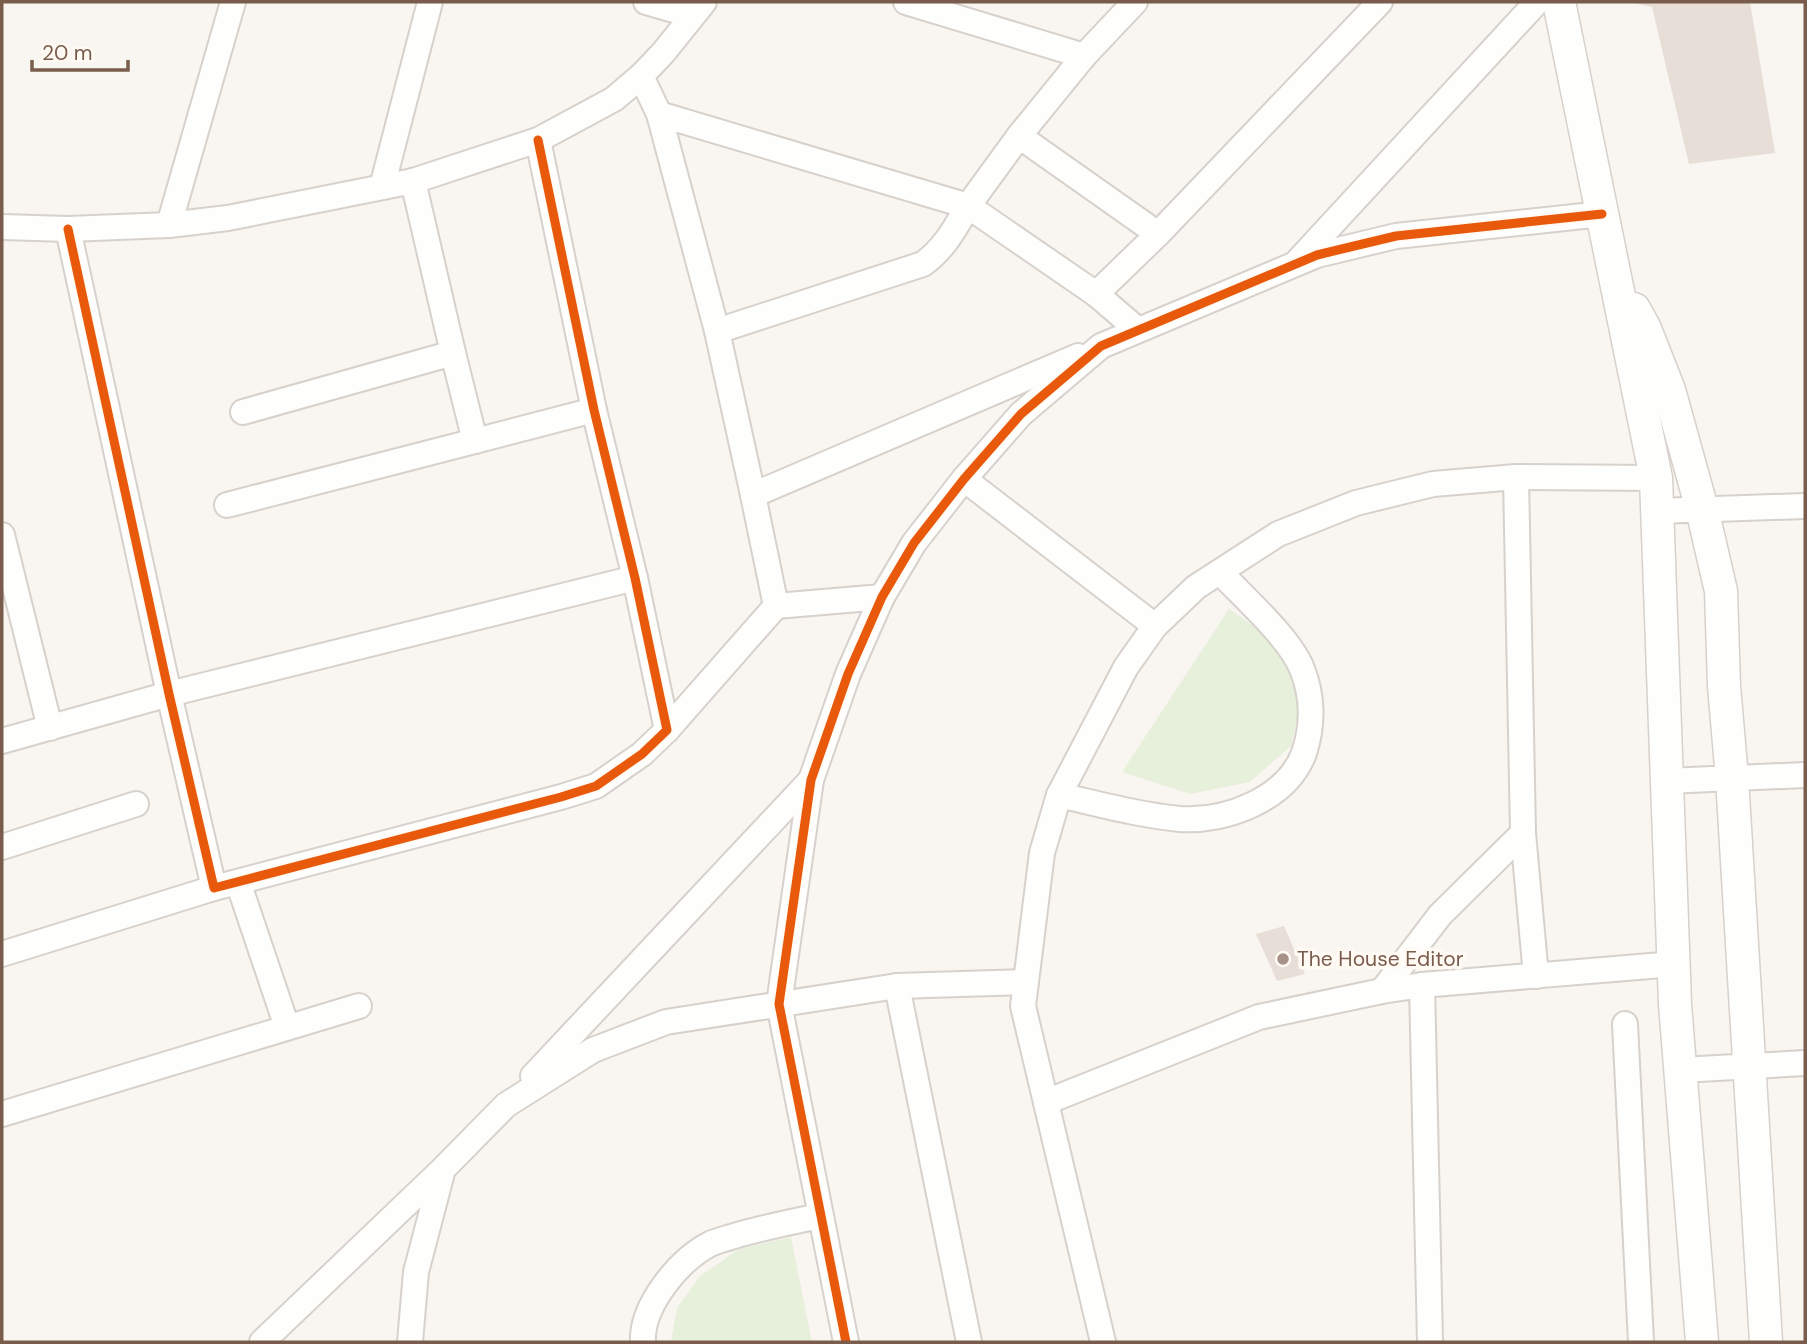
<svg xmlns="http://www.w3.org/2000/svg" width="1807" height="1344" font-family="'DM Sans',sans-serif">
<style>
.green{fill:#e7f0db}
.building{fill:#e6ded7}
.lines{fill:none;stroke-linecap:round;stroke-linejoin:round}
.minor-casing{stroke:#d7d1cb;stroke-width:28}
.tertiary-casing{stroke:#d7d1cb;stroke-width:35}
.minor{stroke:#fefefd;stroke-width:24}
.tertiary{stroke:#fefefd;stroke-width:32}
.cycleway-casing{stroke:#fffaf3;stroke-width:13}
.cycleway{stroke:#e8590c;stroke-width:9}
.poi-dot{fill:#a69286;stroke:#fffaf3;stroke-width:2.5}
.labels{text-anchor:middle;stroke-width:7;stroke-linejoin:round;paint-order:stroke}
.poi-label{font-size:21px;fill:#7a5c4d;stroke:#fffaf3;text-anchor:start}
</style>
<rect width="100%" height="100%" fill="#f9f5f0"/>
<!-- green -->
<g class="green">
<path d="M1229,609l48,33 23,63 -9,41 -41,36 -60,12 -68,-22z"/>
<path d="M791,1237l21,105h-141l6,-34 22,-31 40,-28z"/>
</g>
<!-- building -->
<g class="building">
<path d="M1629,2h121l25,151 -86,11 -37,-157z"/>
<path d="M1284,926l21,48 -28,7 -21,-47z"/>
</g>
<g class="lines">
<defs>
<g id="minor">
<path d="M646,2l45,13"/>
<path d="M906,2l178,54"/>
<path d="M1135,2l-51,54 -65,80 139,98"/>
<path d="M641,76l18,38 58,217 36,164 325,-139"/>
<path d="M659,114l309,92 51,-70"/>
<path d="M382,187l48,-185"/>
<path d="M169,225l64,-223"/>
<path d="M2,227l66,2 101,-4 59,-7 185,-37 125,-41 76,-41 27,-23 22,-23 41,-51"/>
<path d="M68,229l101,465 45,194 347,-91 35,-11 46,-32 25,-24 -32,-152 -41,-168 -56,-270"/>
<path d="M1298,261l239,-259"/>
<path d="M1138,330l-42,-36 62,-60 222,-232"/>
<path d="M717,331l206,-67c22,-16 32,-36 45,-58l128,88"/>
<path d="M243,412l210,-59 -40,-172"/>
<path d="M475,441l119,-31"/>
<path d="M1516,477l7,356 13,143"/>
<path d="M964,479l191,147"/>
<path d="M753,495l23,111 106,-9"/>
<path d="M227,505l248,-64 -22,-88"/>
<path d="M1657,511l148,-5"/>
<path d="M2,535l48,193"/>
<path d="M667,730l109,-124"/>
<path d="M2,741l167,-47 466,-116"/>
<path d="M1667,781l138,-6"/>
<path d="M1059,795c40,9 80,20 121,24 46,3 107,-20 124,-66 9,-27 9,-57 -2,-84 -12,-31 -58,-71 -82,-97"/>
<path d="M2,847l134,-43"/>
<path d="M238,882l49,145"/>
<path d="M2,954l212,-66"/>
<path d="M1422,985l8,357"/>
<path d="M897,986l72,356"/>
<path d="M1382,991l58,-76 83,-82"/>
<path d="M1625,1024l16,318"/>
<path d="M1681,1070l124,-7"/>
<path d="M533,1076l278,-296"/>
<path d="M1046,1102l213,-85 123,-26 40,-6 252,-21"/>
<path d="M2,1114l357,-108"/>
<path d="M262,1342l179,-171"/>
<path d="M410,1342l6,-70 27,-103 63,-64 87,-55 73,-28 231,-36 129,-4"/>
<path d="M643,1342c-2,-36 36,-82 67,-98 6,-3 14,-5 21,-7 29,-9 59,-15 89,-21"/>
<path d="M846,1342l-67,-338 32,-224 37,-106 34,-77 32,-54 50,-64 57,-65 80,-68 216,-91 79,-19 206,-22"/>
<path d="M1103,1342l-80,-336 19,-153 17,-58 67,-128 29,-41 41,-39 82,-53 78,-31 77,-19 83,-7 140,1"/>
</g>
<g id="tertiary">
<path d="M1559,2l97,476 19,526 27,338"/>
<path d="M1634,309l11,20 24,61 33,119 19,82 3,95 8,92 34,564"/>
</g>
</defs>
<!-- minor casing -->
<use href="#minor" class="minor-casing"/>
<!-- tertiary casing -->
<use href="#tertiary" class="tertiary-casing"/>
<!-- minor -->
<use href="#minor" class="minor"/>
<!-- tertiary -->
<use href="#tertiary" class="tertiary"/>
<defs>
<g id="cycleway">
<path d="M68,229l101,465 45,194 347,-91 35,-11 46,-32 25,-24 -32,-152 -41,-168 -56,-270"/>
<path d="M846,1342l-67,-338 32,-224 37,-106 34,-77 32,-54 50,-64 57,-65 80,-68 216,-91 79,-19 206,-22"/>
</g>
</defs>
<!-- cycleway casing -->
<use href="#cycleway" class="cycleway-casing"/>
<!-- cycleway -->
<use href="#cycleway" class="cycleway"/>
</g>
<!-- markers -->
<circle class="poi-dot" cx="1283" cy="959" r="7"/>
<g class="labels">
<!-- poi labels -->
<g class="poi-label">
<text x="1297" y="966">The House Editor</text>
</g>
</g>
<!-- border -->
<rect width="1807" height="1344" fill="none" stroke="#7a5c4d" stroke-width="7"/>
<!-- scale -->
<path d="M32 60v10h96v-10" fill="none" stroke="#7a5c4d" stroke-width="3.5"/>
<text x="42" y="60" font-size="21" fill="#7a5c4d" stroke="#fffaf3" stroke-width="5" paint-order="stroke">20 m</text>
</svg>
